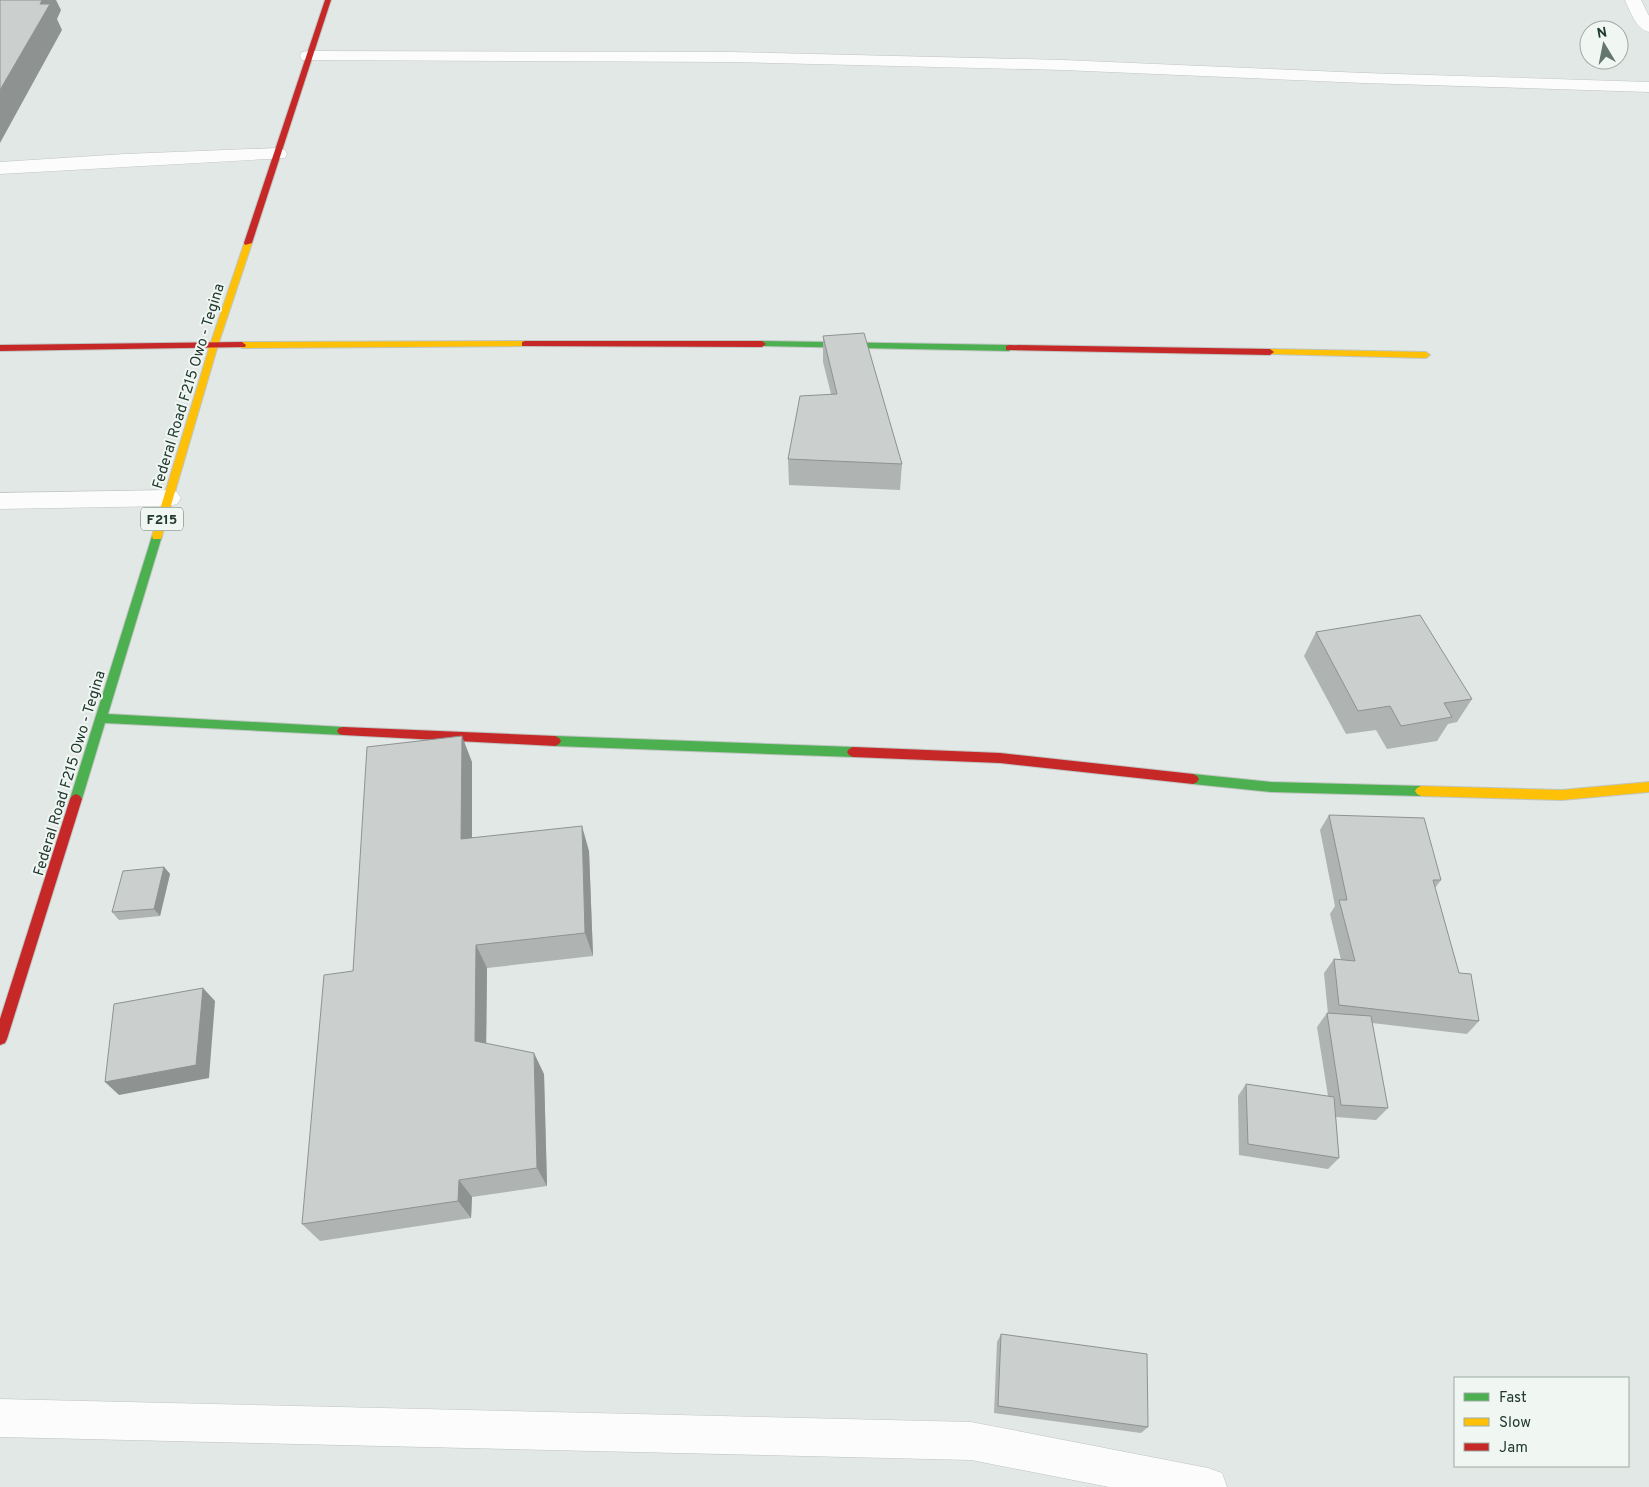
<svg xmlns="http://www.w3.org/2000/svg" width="1649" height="1487" font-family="Overpass,sans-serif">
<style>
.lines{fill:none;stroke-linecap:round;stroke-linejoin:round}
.street-casing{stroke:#bfc4c2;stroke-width:1}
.fast-casing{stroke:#bfc5c2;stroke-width:2}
.slow-casing{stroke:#bfc5c2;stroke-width:2}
.jam-casing{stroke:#bfc5c2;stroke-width:2}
.street{fill:#fbfcfb;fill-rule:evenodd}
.fast{fill:#4caf50;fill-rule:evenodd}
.slow{fill:#ffc107;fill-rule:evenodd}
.jam{fill:#c62828;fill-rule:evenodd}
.wall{fill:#afb3b1}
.shaded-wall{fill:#8e9290}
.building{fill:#cbd0ce;stroke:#8e9290}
.labels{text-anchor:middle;stroke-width:4;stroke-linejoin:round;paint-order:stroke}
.shield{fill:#f0f7f3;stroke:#60726a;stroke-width:1}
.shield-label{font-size:14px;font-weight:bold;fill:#223930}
.street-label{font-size:15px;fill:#223930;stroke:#f0f7f3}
</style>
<rect width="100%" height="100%" fill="#e2e8e5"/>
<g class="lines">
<defs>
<g id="street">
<path d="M1625,0h16l8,16v16c-13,-3 -19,-21 -24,-32z"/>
<path d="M308,51l422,1 333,8 301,13 285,9v10l-285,-9 -301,-13 -333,-8 -428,-2 -2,-4 2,-4z"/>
<path d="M278,148l7,2 2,4 -2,4 -285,16v-12l125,-8z"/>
<path d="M169,490l8,2 4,6 -4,6 -8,2 -169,3v-16z"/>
<path d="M0,1399l971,23 237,46 14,5 5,14h-118l-138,-27 -971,-23z"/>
</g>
<g id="fast">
<path d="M762,341l247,4 4,3 -4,3 -250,-5 -1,-2z"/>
<path d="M157,532l5,4 -54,178 235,13 4,1 2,3 -2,3 -4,1 -238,-12 -23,76 -2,3 -4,2 -4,-2 -2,-3 82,-263z"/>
<path d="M555,736l298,11 4,2 2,3 -2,3 -4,2 -298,-11 -4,-2 -2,-3 2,-3z"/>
<path d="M1193,774l78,8 150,4 4,2 2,3 -2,3 -4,2 -150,-4 -78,-8 -4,-2 -2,-3 2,-3z"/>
</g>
<g id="slow">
<path d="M245,241l7,2 -34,102 -56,191 -1,3h-8l-1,-3 58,-191z"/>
<path d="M525,341l3,1v4l-286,2 -4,-3 4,-3z"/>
<path d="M1270,349l156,3 4,3 -4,3 -159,-4 -1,-2z"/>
<path d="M1649,782v10l-87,8 -141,-4 -4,-2 -2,-3 2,-3 4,-2 141,4z"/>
</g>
<g id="jam">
<path d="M325,0h6l-79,243 -7,2 -1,-2z"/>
<path d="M525,341h237l4,3 -4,3 -240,-1v-4z"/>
<path d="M242,342l4,3 -1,2 -245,4v-6z"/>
<path d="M1009,345l261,4 4,3 -4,3 -264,-5v-4z"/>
<path d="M343,727l212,9 4,2 2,3 -2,3 -4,2 -212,-11 -4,-1 -2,-3 2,-3z"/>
<path d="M853,747l147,6 193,21 4,2 2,3 -2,3 -4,2 -193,-21 -147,-6 -4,-2 -2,-3 2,-3z"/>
<path d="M76,794l4,2 2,3 -75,240 -2,4 -5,2v-26l70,-220 2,-3z"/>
</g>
</defs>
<!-- street casing -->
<use href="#street" class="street-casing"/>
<!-- fast casing -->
<use href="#fast" class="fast-casing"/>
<!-- slow casing -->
<use href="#slow" class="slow-casing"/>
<!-- jam casing -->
<use href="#jam" class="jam-casing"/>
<!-- street -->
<use href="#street" class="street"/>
<!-- fast -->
<use href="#fast" class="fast"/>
<!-- slow -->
<use href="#slow" class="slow"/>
<!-- jam -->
<use href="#jam" class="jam"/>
</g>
<!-- wall -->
<g class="wall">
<path d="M823,336l79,128 -2,26 -111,-5 -1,-26 43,-65 -8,-32z"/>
<path d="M1316,632l156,67 -15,23 -9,2 -11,17 -50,8 -11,-19 -30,4 -42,-78z"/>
<path d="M472,762v75l117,14 4,105 -106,12 -1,75 58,31 3,112 -75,11 -1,21 -151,23 -18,-17 51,-253z"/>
<path d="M1329,815l112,65 -6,8 24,85 20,48 -12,13 -95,-11 16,85 -12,12 -40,-3 3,41 -11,11 -89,-14 -1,-59 8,-12 82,12 -11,-69 10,-14 1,1 -4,-41 10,-14 7,1 -11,-46 5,-8 -15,-76z"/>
<path d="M164,867l6,7 -10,42 -41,4 -7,-8z"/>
<path d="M1001,1334l147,93 -7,6 -147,-20 3,-71z"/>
</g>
<!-- shaded-wall -->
<g class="shaded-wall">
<path d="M42,0h14l5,10 -4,9 5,11 -62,113v-53z"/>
<path d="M462,736l10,26v102l-11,-25z"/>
<path d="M582,826l7,25 4,105 -8,-23z"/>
<path d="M164,867l6,7 -10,42 -6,-7z"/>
<path d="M476,945l11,23 -1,94 -11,-21z"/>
<path d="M203,988l12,13 -6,77 -90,17 -14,-13z"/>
<path d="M534,1053l10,21 3,112 -10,-18z"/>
<path d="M459,1180l13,17 -1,21 -13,-17z"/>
</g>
<!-- building -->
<g class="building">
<path d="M0,0h42l-2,4h10l-50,86z"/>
<path d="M864,333l38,131 -114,-5 12,-63 37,-2 -14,-58z"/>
<path d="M1420,615l52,84 -28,4 8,14 -51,9 -11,-20 -32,5 -42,-79z"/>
<path d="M462,736l-1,103 121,-13 3,107 -109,12 -1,96 59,12 3,115 -78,12 -1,21 -156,23 22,-249 29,-4 14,-224z"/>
<path d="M1329,815l95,3 17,62h-8l26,93 12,1 8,47 -140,-16 -5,-46 21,2 -16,-61h8z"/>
<path d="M164,867l-10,42 -42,3 11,-41z"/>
<path d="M203,988l-7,77 -91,17 9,-78z"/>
<path d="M1327,1013l44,3 17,92 -47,-3z"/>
<path d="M1246,1084l88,13 5,61 -91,-14z"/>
<path d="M1001,1334l146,20 1,73 -150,-21z"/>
</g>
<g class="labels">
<!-- shield labels -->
<rect class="shield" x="141" y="507.5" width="42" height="23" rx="4"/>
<g class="shield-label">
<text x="162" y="524">F215</text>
</g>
<!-- street labels -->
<g class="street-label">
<text transform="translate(188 386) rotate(-73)" y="5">Federal Road F215 Owo - Tegina</text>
<text transform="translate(69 773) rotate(-73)" y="5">Federal Road F215 Owo - Tegina</text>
</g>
</g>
<!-- legend -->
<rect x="1454" y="1377" width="175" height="90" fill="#f0f7f3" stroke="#9eaba5"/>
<rect x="1464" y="1393" width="25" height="8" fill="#4caf50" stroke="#9eaba5"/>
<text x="1499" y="1402" font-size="15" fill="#223930">Fast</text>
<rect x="1464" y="1418" width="25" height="8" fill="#ffc107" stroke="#9eaba5"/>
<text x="1499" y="1427" font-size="15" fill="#223930">Slow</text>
<rect x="1464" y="1443" width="25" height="8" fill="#c62828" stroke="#9eaba5"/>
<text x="1499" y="1452" font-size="15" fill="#223930">Jam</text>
<!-- north arrow -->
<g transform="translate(1604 45) rotate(350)"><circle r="24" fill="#f0f7f3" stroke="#9eaba5"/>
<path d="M0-4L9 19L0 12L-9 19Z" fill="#65766f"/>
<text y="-8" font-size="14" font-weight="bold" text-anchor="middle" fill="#223930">N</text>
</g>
</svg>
